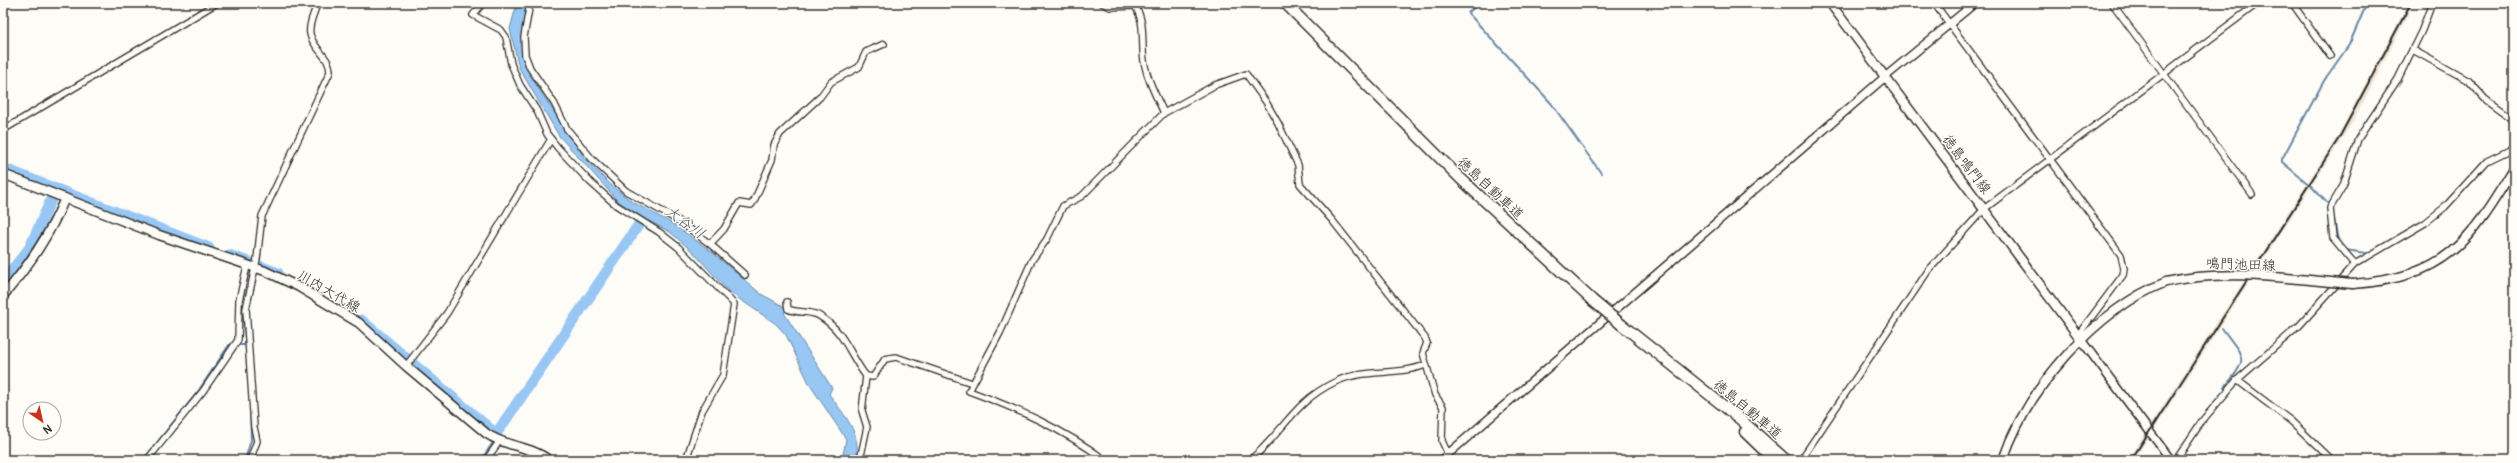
<svg xmlns="http://www.w3.org/2000/svg" width="2517" height="463" font-family="Pangolin,'Klee One',sans-serif">
<style>
.built{fill:#efe4d3}
.water{fill:#98c7f4;stroke:#6c89a4}
.lines{fill:none;stroke-linecap:round;stroke-linejoin:round}
.stream{stroke:#6c89a4;stroke-width:2}
.river{stroke:#98c7f4;stroke-width:11}
.minor-casing{stroke:#2b2b2b;stroke-width:8}
.tertiary-casing{stroke:#2b2b2b;stroke-width:10}
.secondary-casing{stroke:#2b2b2b;stroke-width:11}
.primary-casing{stroke:#2b2b2b;stroke-width:11}
.motorway-casing{stroke:#2b2b2b;stroke-width:13}
.minor{stroke:#fdfcf7;stroke-width:5.5}
.tertiary{stroke:#fdfcf7;stroke-width:7}
.secondary{stroke:#fdfcf7;stroke-width:8}
.primary{stroke:#fdfcf7;stroke-width:8}
.motorway{stroke:#fdfcf7;stroke-width:10}
.rail{stroke:#2b2b2b;stroke-width:2}
.primary-bridge-casing{stroke:#2b2b2b;stroke-width:11;stroke-linecap:butt}
.motorway-bridge-casing{stroke:#2b2b2b;stroke-width:13;stroke-linecap:butt}
.primary-bridge{stroke:#fdfcf7;stroke-width:8}
.motorway-bridge{stroke:#fdfcf7;stroke-width:10}
.labels{text-anchor:middle;stroke-width:3;stroke-linejoin:round;paint-order:stroke}
.street-label{font-size:14px;fill:#2b2b2b;stroke:#fdfcf7}
.water-label{font-size:15px;font-style:italic;fill:#4c5a67;stroke:#fdfcf7}
</style>
<rect width="100%" height="100%" fill="#fdfcf7"/>
<filter id="ink" filterUnits="userSpaceOnUse"><feTurbulence type="fractalNoise" baseFrequency=".025" numOctaves="2"/><feDisplacementMap in="SourceGraphic" scale="8" xChannelSelector="R" yChannelSelector="G"/><feConvolveMatrix kernelMatrix="1 2 1 2 8 2 1 2 1" color-interpolation-filters="sRGB"/></filter>
<g filter="url(#ink)">
<!-- built -->
<path class="built" d="M2409,3h5l-60,117 -220,340h-6l209,-323z"/>
<!-- water -->
<path class="water" d="M517,3h9l-4,36 9,34 4,10 51,77 26,26 19,15 42,23 35,25 53,45 24,13 1,2 -2,4 48,75 -3,6c15,21 33,39 27,66h-14l4,-21 -36,-54 -24,-50 -10,-11 -47,-32 -36,-40 -23,-20 -29,-15 -23,-16 -59,-65 -40,-68 -9,-39z"/>
<g class="lines">
<!-- stream -->
<g class="stream">
<path d="M1479,3l-11,10 83,90 50,70"/>
<path d="M2330,206l-18,-19 -30,-25v-3l43,-80 24,-34 18,-42"/>
<path d="M2334,219l4,22"/>
<path d="M2346,250l19,3"/>
<path d="M2222,328c22,31 28,28 3,59"/>
<path d="M249,387l-7,-85 7,-33"/>
<path d="M143,460l56,-70 30,-45h16"/>
<path d="M245,460l6,-20 -1,-33"/>
<path d="M481,460l13,-19"/>
</g>
<!-- river -->
<g class="river">
<path d="M3,168l53,21"/>
<path d="M229,255l49,18"/>
<path d="M3,281l26,-32 27,-60 153,59"/>
<path d="M361,320l135,114 150,-220"/>
</g>
<defs>
<g id="minor">
<path d="M483,3l-10,12 28,15 5,7 5,27 9,21 17,26 10,23 11,14 32,34 26,23 43,27 19,15 56,57 -11,71 -21,36 -16,49"/>
<path d="M530,3l-6,34 1,18 5,13 24,35 13,26 26,31 33,31 53,30 31,23"/>
<path d="M1102,3l8,4 25,-1"/>
<path d="M1135,3v3c11,17 6,36 9,55 3,18 12,35 20,52"/>
<path d="M1934,3l187,252 3,13 -1,7 -45,60"/>
<path d="M2112,3l140,191"/>
<path d="M2292,3l38,53"/>
<path d="M2413,50l56,31 16,18 29,21"/>
<path d="M3,130l214,-127"/>
<path d="M2355,264l-22,-26 -3,-30 13,-22 15,-47 40,-60 24,-49 10,-27"/>
<path d="M745,275l-35,-31 14,-15 15,-26 12,2 3,-4 18,-41 2,-15 6,-11 40,-37 11,-15 28,-15 7,-15 18,-8"/>
<path d="M787,302l1,7c11,5 24,1 33,8 24,15 29,39 45,59l7,1 12,-18 11,-2 76,26"/>
<path d="M406,366l41,-53 104,-174"/>
<path d="M2237,380l54,41 41,39"/>
<path d="M1802,458l126,-187 56,-62 274,-206"/>
<path d="M147,460l56,-69 35,-51 1,-40 8,-34"/>
<path d="M250,460l7,-19 -3,-14 -8,-118 11,-50 5,-43 68,-144c0,-16 -17,-23 -20,-38 -2,-11 5,-21 7,-31"/>
<path d="M486,460l13,-18"/>
<path d="M860,460l7,-33 -5,-16 4,-35"/>
<path d="M1105,460c-42,-31 -87,-51 -136,-69l32,-60 31,-71 15,-21 16,-33 19,-10 82,-83 51,-28 31,-11 20,28 12,21 20,42 2,19 32,36 93,118 2,5 -4,10 12,42 8,12 -1,34 6,13"/>
<path d="M1250,460c33,-27 43,-58 85,-78 28,-14 63,-6 90,-17"/>
<path d="M2176,460l26,-39 35,-41 62,-54 56,-62 70,-41 20,-16 42,-46 27,-13"/>
</g>
<g id="tertiary">
<path d="M2082,341l89,119"/>
<path d="M1441,460l444,-383 90,-74"/>
</g>
<g id="secondary">
<path d="M3,174l156,61 106,36 34,16 60,36 47,43 81,68c19,13 44,12 62,26"/>
<path d="M3,296c26,-31 47,-61 62,-98"/>
</g>
<g id="primary">
<path d="M1830,3l252,338"/>
<path d="M2353,284c93,-7 116,-41 161,-116"/>
<path d="M2003,460c24,-72 93,-150 163,-178"/>
</g>
<g id="motorway">
<path d="M1285,3l175,175 132,122"/>
<path d="M1622,325l118,94 46,41"/>
<path d="M1745,432l29,28"/>
</g>
</defs>
<!-- minor casing -->
<use href="#minor" class="minor-casing"/>
<!-- tertiary casing -->
<use href="#tertiary" class="tertiary-casing"/>
<!-- secondary casing -->
<use href="#secondary" class="secondary-casing"/>
<!-- primary casing -->
<use href="#primary" class="primary-casing"/>
<!-- motorway casing -->
<use href="#motorway" class="motorway-casing"/>
<!-- minor -->
<use href="#minor" class="minor"/>
<!-- tertiary -->
<use href="#tertiary" class="tertiary"/>
<!-- secondary -->
<use href="#secondary" class="secondary"/>
<!-- primary -->
<use href="#primary" class="primary"/>
<!-- motorway -->
<use href="#motorway" class="motorway"/>
<!-- rail -->
<path class="rail" d="M2131,460l208,-322 72,-135"/>
<defs>
<path id="primary-bridge" d="M2166,282c61,-14 125,-3 187,2"/>
<path id="motorway-bridge" d="M1592,300l30,25"/>
</defs>
<!-- primary-bridge casing -->
<use href="#primary-bridge" class="primary-bridge-casing"/>
<!-- motorway-bridge casing -->
<use href="#motorway-bridge" class="motorway-bridge-casing"/>
<!-- primary-bridge -->
<use href="#primary-bridge" class="primary-bridge"/>
<!-- motorway-bridge -->
<use href="#motorway-bridge" class="motorway-bridge"/>
</g>
</g>
<g class="labels">
<!-- street labels -->
<g class="street-label">
<text transform="translate(1967 164) rotate(53)" y="5">徳島鳴門線</text>
<text transform="translate(1491 188) rotate(43)" y="5">徳島自動車道</text>
<text transform="translate(2241 264) rotate(2)" y="5">鳴門池田線</text>
<text transform="translate(329 291) rotate(30)" y="5">川内大代線</text>
<text transform="translate(1748 409) rotate(40)" y="5">徳島自動車道</text>
</g>
<!-- water labels -->
<g class="water-label">
<text transform="translate(685 222) rotate(36)" y="5">大谷川</text>
</g>
</g>
<!-- margin -->
<rect width="2517" height="463" fill="none" stroke="#fdfcf7" stroke-width="16"/>
<rect x="8" y="8" width="2501" height="447" fill="none" stroke="#2b2b2b" stroke-width="1.5" filter="url(#ink)"/>
<!-- north arrow -->
<g transform="translate(42 421) rotate(146)"><circle r="19" fill="#fdfcf7" stroke="#a9a8a5"/>
<path d="M0-3L7 15L0 10L-7 15Z" fill="#c8321e"/>
<text y="-6" font-size="11" font-weight="bold" text-anchor="middle" fill="#2b2b2b">N</text>
</g>
</svg>
